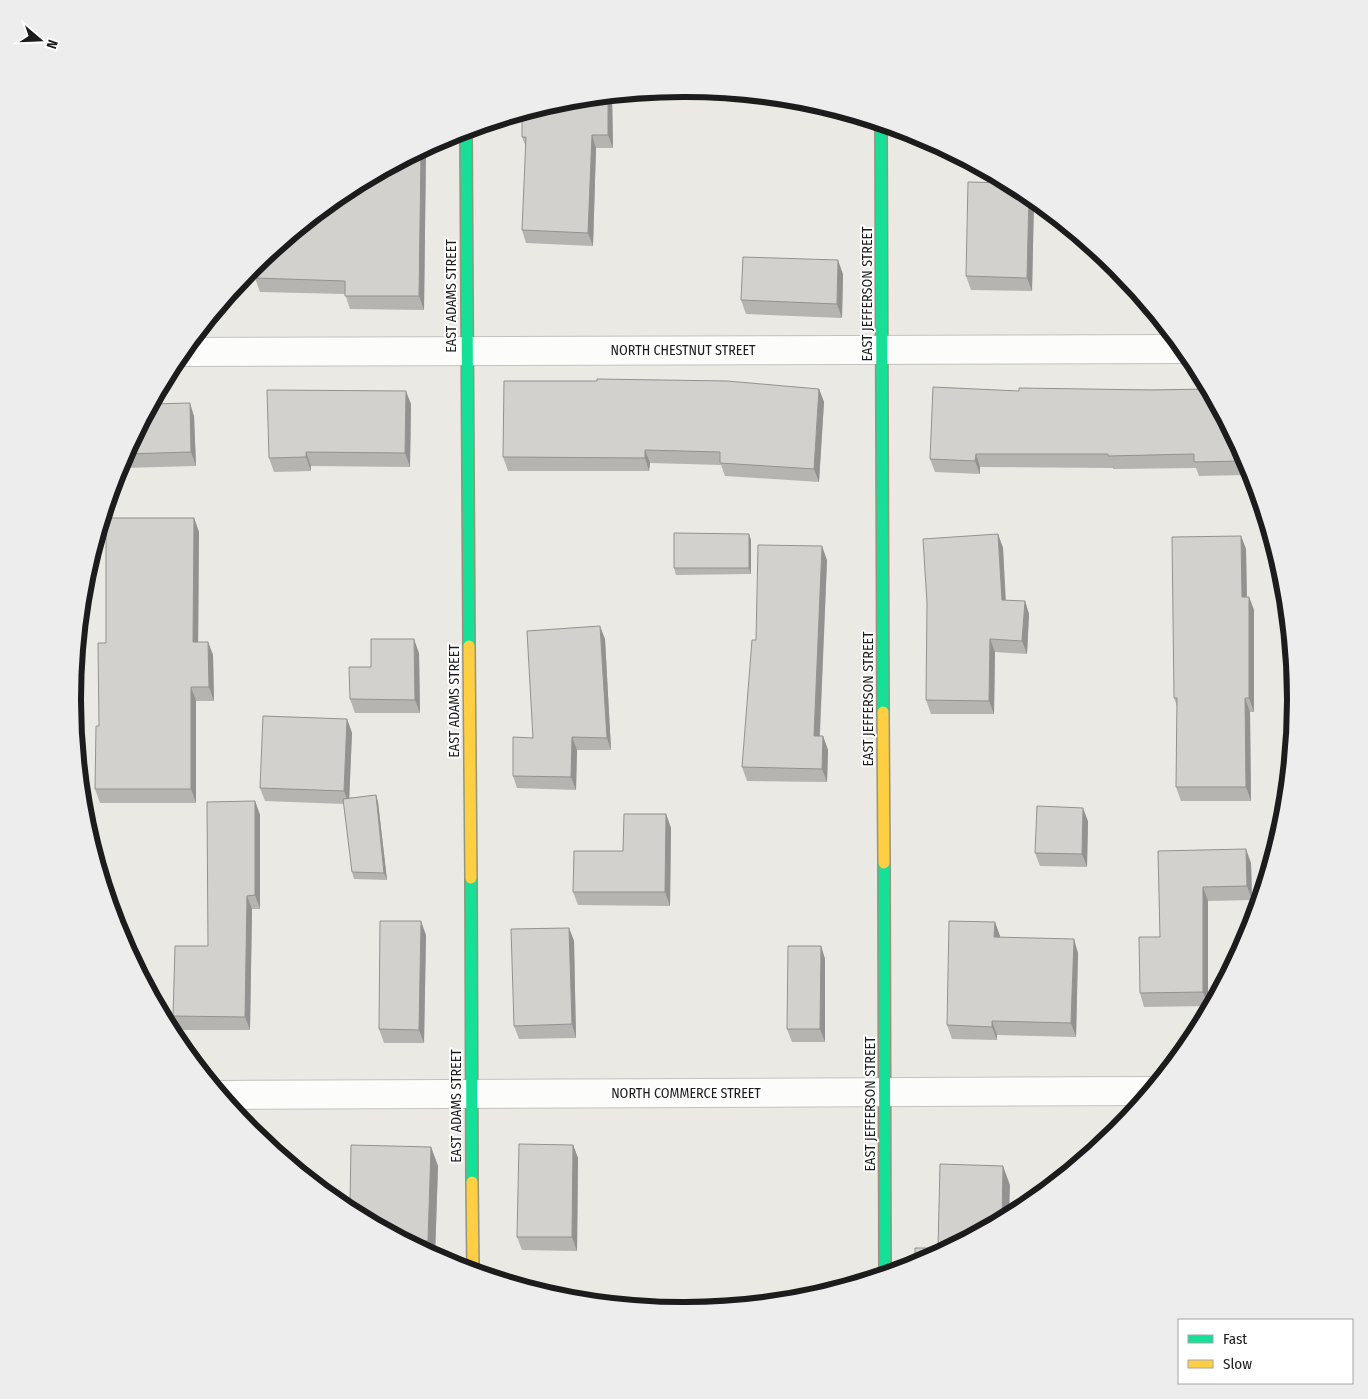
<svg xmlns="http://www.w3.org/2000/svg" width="1368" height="1399" font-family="'Fira Sans Condensed',sans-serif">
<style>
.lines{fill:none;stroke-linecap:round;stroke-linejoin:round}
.street-casing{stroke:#c3c2c0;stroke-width:30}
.fast-casing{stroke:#93957c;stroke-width:14}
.slow-casing{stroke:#93957c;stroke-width:14}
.street{stroke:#fcfcfb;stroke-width:28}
.fast{stroke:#16e098;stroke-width:11}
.slow{stroke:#ffcf43;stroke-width:11}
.wall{fill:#b5b4b0}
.shaded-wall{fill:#949290}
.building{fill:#d3d1cd;stroke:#949290}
.labels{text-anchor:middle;stroke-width:4;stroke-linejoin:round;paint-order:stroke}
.street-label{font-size:14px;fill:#1c1c1c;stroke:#fff}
.rim{fill:none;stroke:#1c1c1c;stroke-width:6}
</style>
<rect width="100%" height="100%" fill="#ebe9e4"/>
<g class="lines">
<defs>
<g id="street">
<path d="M182,352l1002,-3"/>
<path d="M222,1095l928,-4"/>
</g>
<g id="fast">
<path d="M881,123l2,589"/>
<path d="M466,130l3,516"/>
<path d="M884,863l1,411"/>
<path d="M471,878l1,304"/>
</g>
<g id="slow">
<path d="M469,646l2,232"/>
<path d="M883,712l1,151"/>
<path d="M472,1182l1,89"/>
</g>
</defs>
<!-- street casing -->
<use href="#street" class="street-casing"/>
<!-- fast casing -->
<use href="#fast" class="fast-casing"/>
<!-- slow casing -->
<use href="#slow" class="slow-casing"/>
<!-- street -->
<use href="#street" class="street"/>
<!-- fast -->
<use href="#fast" class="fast"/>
<!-- slow -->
<use href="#slow" class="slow"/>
</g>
<!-- wall -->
<g class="wall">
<path d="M612,95l1,53h-17l-3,98 -67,-3 -4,-13 4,-83 -4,-10z"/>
<path d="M430,145v5h-4l-2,160 -74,-1 -5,-15 -85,-2 -5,-14 90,-87z"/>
<path d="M1024,191l10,9 -2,91 -61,-1 -5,-14z"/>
<path d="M843,274l-1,44 -96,-4 -5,-14z"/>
<path d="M819,389l5,13 -5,80 -94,-6 -4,-11 -71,-2 -1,8h-141l-5,-14z"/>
<path d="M1208,389l37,70 1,16 -47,1 -3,-8 -83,1v-1l-133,-1v7l-45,-2 -5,-13 89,-68z"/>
<path d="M152,404l42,12 2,50 -74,2 -1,-6z"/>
<path d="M411,404l-1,63 -99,-1v5l-37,1 -5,-14z"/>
<path d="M194,518l5,14 -1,110h10l5,13 1,46h-18v102h-96l-5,-14 4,-63 7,-83z"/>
<path d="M998,534l5,14 3,52 19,1 4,13 -2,40 -32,-2 -1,62h-63l-5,-14z"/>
<path d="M1241,536l5,13 1,48h2l5,13v102h-4l1,89h-70l-5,-14 1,-81 -3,-8z"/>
<path d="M751,540v34l-75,1 -2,-7z"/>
<path d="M827,560l-7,176h3l5,14 -1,32 -80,-1 -5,-14 14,-127z"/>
<path d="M605,639l6,111h-34l-1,40 -59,-2 -4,-12 20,-38z"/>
<path d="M419,653l1,60h-65l-5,-14 21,-32z"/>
<path d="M347,719l5,14 -3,65 27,-3 2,7 9,78 -33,-1 -2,-7 -8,-68 -79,-3 -5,-13z"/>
<path d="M255,801l5,14v94h-8l-2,121h-72l-5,-14 35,-70z"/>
<path d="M666,814l5,14 -1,78 -92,-1 -5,-13 50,-41z"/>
<path d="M1088,821l-1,46 -47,-1 -5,-13z"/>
<path d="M1158,851l93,12 1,37 -44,1v105l-64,1 -4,-14 20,-56z"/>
<path d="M995,922l5,15 78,16 -2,84 -79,-2v5l-45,-1 -5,-14z"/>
<path d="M569,928l5,13 2,97 -57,1 -5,-13z"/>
<path d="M426,935l-2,108h-40l-5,-14z"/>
<path d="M821,946l4,13v83h-33l-5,-13z"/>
<path d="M573,1145l5,13 -1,93 -55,-1 -5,-13z"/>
<path d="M431,1147l7,19 -3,90 -91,-48 6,-3z"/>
</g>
<!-- shaded-wall -->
<g class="shaded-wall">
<path d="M612,95l1,53 -5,-13v-39z"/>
<path d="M592,135l4,13 -3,98 -5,-13z"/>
<path d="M425,148l1,2 -2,160 -5,-14 2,-146z"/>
<path d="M1029,196l5,4 -2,91 -5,-13z"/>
<path d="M838,260l5,14 -1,44 -5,-14z"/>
<path d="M819,389l5,13 -5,80 -5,-13z"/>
<path d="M406,391l5,13 -1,63 -5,-14z"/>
<path d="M190,403l4,13 2,50 -5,-14z"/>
<path d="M645,450l5,13 -1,8 -4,-13z"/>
<path d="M1241,450l4,9 1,16 -5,-14z"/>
<path d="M306,452l5,14v5l-5,-14z"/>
<path d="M976,454l4,13v7l-5,-13z"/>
<path d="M194,518l5,14 -1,124 -5,-14z"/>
<path d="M749,534l2,6v34l-2,-6z"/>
<path d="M998,534l5,14 3,65 -4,-13z"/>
<path d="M1241,536l5,13 1,61 -5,-13z"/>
<path d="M822,546l5,14 -8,189 -5,-13z"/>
<path d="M1249,597l5,13v102l-5,-14z"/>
<path d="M1025,601l4,13 -2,40 -5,-13z"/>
<path d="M600,626l5,13 6,111 -4,-12z"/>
<path d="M414,639l5,14 1,60 -5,-13z"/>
<path d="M990,639l5,13 -1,62 -5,-13z"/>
<path d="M208,642l5,13 1,46 -5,-14z"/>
<path d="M191,687l5,14v102l-5,-14z"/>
<path d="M1245,698l5,14 1,89 -5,-14z"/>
<path d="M347,719l5,14 -3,72 -5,-14z"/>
<path d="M823,736l5,14 -1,32 -5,-13z"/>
<path d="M572,737l5,13 -1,40 -5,-13z"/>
<path d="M376,795l2,7 9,78 -3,-7z"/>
<path d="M255,801l5,14v94l-5,-14z"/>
<path d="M1083,808l5,13 -1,46 -5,-13z"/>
<path d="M666,814l5,14 -1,78 -5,-14z"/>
<path d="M1246,849l5,14 1,37 -5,-14z"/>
<path d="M1203,887l5,14v105l-5,-14z"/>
<path d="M247,896l5,13 -2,121 -5,-13z"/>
<path d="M421,921l5,14 -2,108 -5,-13z"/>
<path d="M995,922l5,14 -1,15 -5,-14z"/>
<path d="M569,928l5,13 2,97 -4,-14z"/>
<path d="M1074,939l4,14 -2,84 -5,-14z"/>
<path d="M821,946l4,13v83l-5,-13z"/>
<path d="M992,1021l5,14v5l-5,-13z"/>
<path d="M573,1145l5,13 -1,93 -5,-14z"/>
<path d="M431,1147l7,19 -3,90 -2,-1 -5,-14z"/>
<path d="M1003,1166l7,19 -1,31 -7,4z"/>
</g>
<!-- building -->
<g class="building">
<path d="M608,96v39h-16l-4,98 -66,-3 4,-93h-4v-24l43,-13z"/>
<path d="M421,150l-2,146h-74v-15l-90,-3 1,-14 89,-73z"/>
<path d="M968,182l41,1 15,8 5,5 -2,82 -61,-2z"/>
<path d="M743,257l95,3 -1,44 -96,-4z"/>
<path d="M597,379l130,2 92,8 -5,80 -94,-6v-11l-75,-2v8l-142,-1 1,-76h93z"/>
<path d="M933,387l86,4v-3l134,2 55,-1 33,61v11l-47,1v-8l-86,2v-2h-132l-1,7 -45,-2z"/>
<path d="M267,390l139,1 -1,62 -99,-1v5l-37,1z"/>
<path d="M190,403l1,49 -66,2 27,-50z"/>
<path d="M106,518h88l-1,124h15l1,45h-18v102h-96l1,-63h3l-1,-83h8z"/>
<path d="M674,533l75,1v34h-75z"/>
<path d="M998,534l4,66 23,1 -3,40 -32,-2 -1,62 -63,-1 1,-97 -4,-64z"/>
<path d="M1241,536l1,61h7v101h-4l1,89h-70l1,-89h-3l-2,-161z"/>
<path d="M758,545l64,1 -8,190h9l-1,33 -80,-2 10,-127h4z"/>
<path d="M600,626l7,112 -35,-1 -1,40 -58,-1v-39l20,1 -6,-107z"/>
<path d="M371,639h43l1,61 -65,-1 -1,-32h22z"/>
<path d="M263,716l84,3 -3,72 -84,-3z"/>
<path d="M376,795l8,78 -32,-1 -9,-73z"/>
<path d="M255,801v94l-8,1 -2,121 -72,-1 2,-70h33l-1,-144z"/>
<path d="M1037,806l46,2 -1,46 -47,-1z"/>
<path d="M624,814h42l-1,78h-92l1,-41h49z"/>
<path d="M1246,849l1,37 -44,1v105l-63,1 -1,-56h21l-2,-86z"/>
<path d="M380,921h41l-2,109 -40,-1z"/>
<path d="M949,921l46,1 -1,15 80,2 -3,84 -79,-2v6l-45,-2z"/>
<path d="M569,928l3,96 -58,2 -3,-97z"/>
<path d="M788,946h33l-1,83h-33z"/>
<path d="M519,1144l54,1 -1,92h-55z"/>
<path d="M351,1145l80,2 -3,94 -23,-1 -61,-32 -4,-4 10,1z"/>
<path d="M940,1164l63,2 -1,54 -87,45v-17h23z"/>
</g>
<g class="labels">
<!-- street labels -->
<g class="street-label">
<text transform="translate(867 294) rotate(-90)" y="5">EAST JEFFERSON STREET</text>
<text transform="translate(451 296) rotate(-90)" y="5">EAST ADAMS STREET</text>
<text x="683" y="355">NORTH CHESTNUT STREET</text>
<text transform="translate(868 699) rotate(-90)" y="5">EAST JEFFERSON STREET</text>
<text transform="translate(454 701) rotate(-90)" y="5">EAST ADAMS STREET</text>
<text x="686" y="1098">NORTH COMMERCE STREET</text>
<text transform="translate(870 1104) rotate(-90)" y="5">EAST JEFFERSON STREET</text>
<text transform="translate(456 1106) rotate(-90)" y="5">EAST ADAMS STREET</text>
</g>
</g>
<!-- crop -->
<path d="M0 0H1368V1399H0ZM683 97H685A602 602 0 0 1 1287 699V700A602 602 0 0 1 685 1302H683A602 602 0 0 1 81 700V699A602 602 0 0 1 683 97Z" fill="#ededed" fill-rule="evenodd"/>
<path class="rim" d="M683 97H685A602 602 0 0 1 1287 699V700A602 602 0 0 1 685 1302H683A602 602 0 0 1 81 700V699A602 602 0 0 1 683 97Z"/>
<!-- legend -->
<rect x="1178" y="1319" width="175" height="65" fill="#ffffff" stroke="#a4a4a4"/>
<rect x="1188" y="1335" width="25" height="8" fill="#16e098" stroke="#a4a4a4"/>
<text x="1223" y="1344" font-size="15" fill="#1c1c1c">Fast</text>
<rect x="1188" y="1360" width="25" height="8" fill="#ffcf43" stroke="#a4a4a4"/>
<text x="1223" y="1369" font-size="15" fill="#1c1c1c">Slow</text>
<!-- north arrow -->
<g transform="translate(40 40) rotate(109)" stroke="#ffffff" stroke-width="4" paint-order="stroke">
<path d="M0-4L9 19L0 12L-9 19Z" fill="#1c1c1c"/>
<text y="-8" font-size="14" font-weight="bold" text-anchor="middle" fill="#1c1c1c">N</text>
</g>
</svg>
